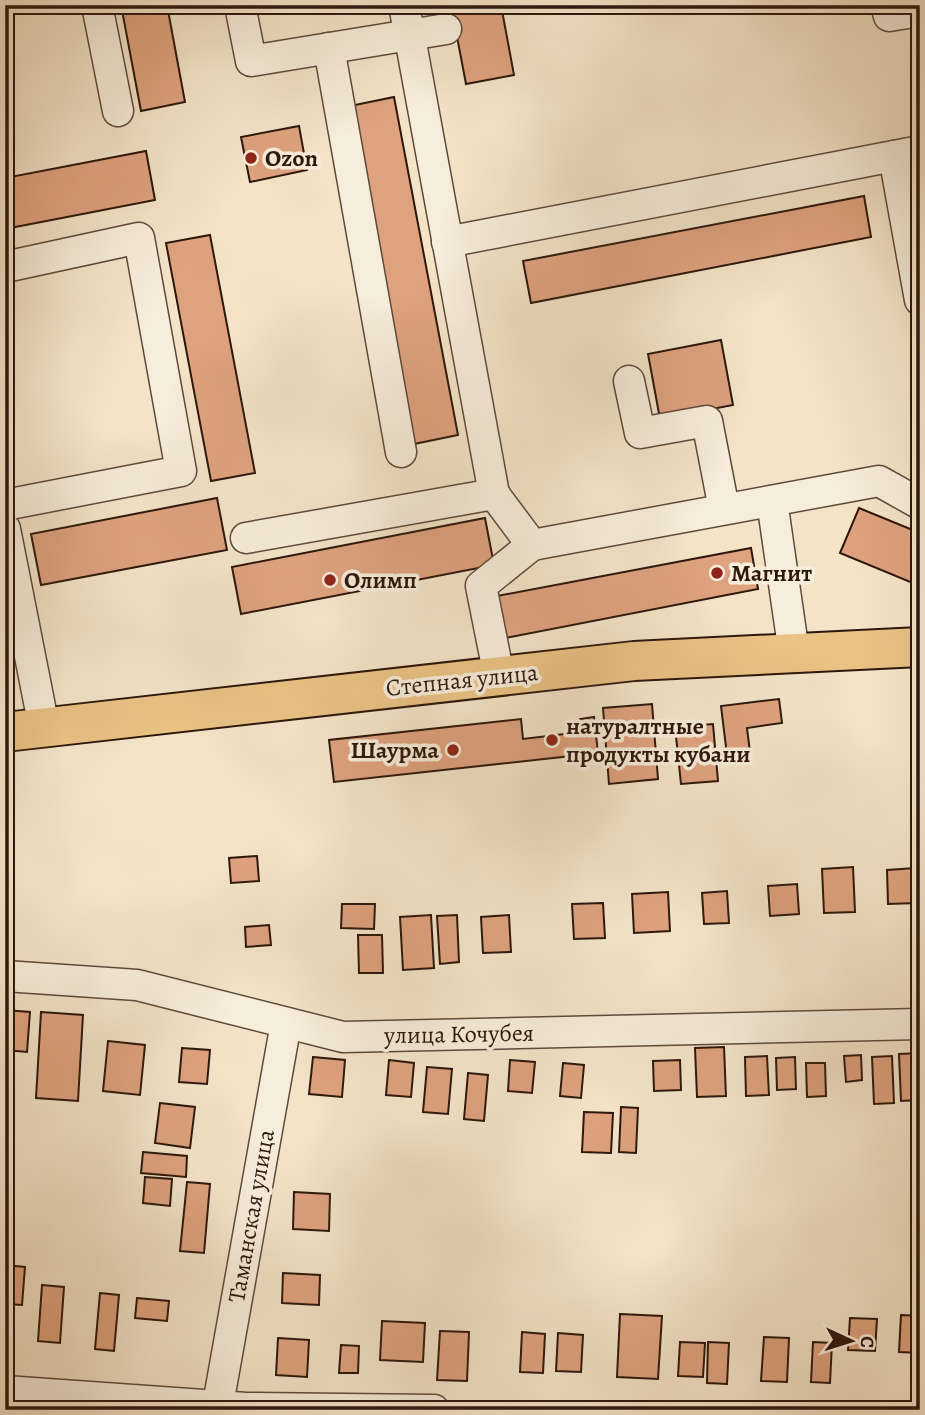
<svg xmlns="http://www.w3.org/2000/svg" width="925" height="1415" font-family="Alegreya,serif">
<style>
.building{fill:#dea27e;stroke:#2d170d;stroke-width:2}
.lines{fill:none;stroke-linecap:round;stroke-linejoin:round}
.minor-casing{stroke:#5e4a3c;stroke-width:33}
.major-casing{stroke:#2d170d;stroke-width:42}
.minor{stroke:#f7eddb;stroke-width:30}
.major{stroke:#eac284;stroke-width:38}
.poi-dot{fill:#8f2418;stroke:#f7eddb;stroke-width:2.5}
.labels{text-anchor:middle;stroke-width:7;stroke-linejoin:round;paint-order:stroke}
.poi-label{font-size:24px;font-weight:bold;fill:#2d170d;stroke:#f7eddb;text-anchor:start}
.street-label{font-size:24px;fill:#2d170d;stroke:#f7eddb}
</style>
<rect width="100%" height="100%" fill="#f3e4c8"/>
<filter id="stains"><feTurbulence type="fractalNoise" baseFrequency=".00286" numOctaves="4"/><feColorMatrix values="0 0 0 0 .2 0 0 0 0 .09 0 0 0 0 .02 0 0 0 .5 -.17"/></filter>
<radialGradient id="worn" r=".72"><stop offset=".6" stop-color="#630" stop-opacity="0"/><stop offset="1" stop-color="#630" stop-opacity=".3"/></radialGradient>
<!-- building -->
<g class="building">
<path d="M121,5h46l18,97 -44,9z"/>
<path d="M451,5h50l13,70 -48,9z"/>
<path d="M394,97l64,338 -44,9 -64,-338z"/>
<path d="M299,126l8,44 -57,12 -9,-45z"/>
<path d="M146,151l9,49 -150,29v-51z"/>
<path d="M864,196l7,41 -340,66 -8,-42z"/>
<path d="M210,235l45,238 -44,8 -45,-238z"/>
<path d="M721,340l12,65 -73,14 -12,-65z"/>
<path d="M217,498l10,52 -186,35 -10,-51z"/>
<path d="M859,508l61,25v53l-80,-33z"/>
<path d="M485,518l9,47 -253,49 -9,-47z"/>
<path d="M751,548l7,41 -253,49 -8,-42z"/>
<path d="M779,699l3,24 -35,5 3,24 -23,3 -6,-49z"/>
<path d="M652,704l6,75 -49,5 -6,-76z"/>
<path d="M594,717l4,36 -264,29 -5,-42 192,-21 2,20 58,-7 -1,-13z"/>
<path d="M713,724l5,57 -37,3 -6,-57z"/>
<path d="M257,856l2,25 -28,2 -2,-25z"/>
<path d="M853,867l2,45 -31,1 -2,-44z"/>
<path d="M915,868l2,35 -29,1 -1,-34z"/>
<path d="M797,884l2,30 -29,2 -2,-30z"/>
<path d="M727,891l2,32 -25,1 -2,-31z"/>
<path d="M668,892l2,39 -36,2 -2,-39z"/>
<path d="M603,903l2,35 -31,1 -2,-35z"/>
<path d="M342,904h33l-1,25 -33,-1z"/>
<path d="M431,915l3,53 -31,2 -3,-53z"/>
<path d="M457,915l2,47 -19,2 -3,-48z"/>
<path d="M509,915l2,37 -28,1 -2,-36z"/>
<path d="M269,925l2,20 -25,2 -1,-20z"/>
<path d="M358,935h24l1,38h-24z"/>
<path d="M5,1010l25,2 -3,40 -22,-2z"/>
<path d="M41,1012l42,3 -5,86 -42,-3z"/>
<path d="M108,1041l37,4 -5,50 -37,-4z"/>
<path d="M724,1047l2,49 -29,1 -2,-49z"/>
<path d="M182,1048l28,2 -3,34 -28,-2z"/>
<path d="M920,1053v47l-19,1 -2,-47z"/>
<path d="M861,1055l1,25 -16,2 -2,-26z"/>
<path d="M767,1056l2,39 -23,1 -1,-39z"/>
<path d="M892,1056l2,47 -20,1 -2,-47z"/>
<path d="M313,1057l32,3 -3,37 -33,-3z"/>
<path d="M795,1057l1,32 -19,1 -1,-32z"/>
<path d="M389,1060l25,3 -3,34 -25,-2z"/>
<path d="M510,1060l25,2 -3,31 -24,-2z"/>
<path d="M680,1060l1,30 -27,1 -1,-30z"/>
<path d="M563,1063l21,2 -3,33 -21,-2z"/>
<path d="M806,1063h19l1,33 -19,1z"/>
<path d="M427,1067l25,2 -4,45 -25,-2z"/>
<path d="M468,1073l20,2 -4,46 -20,-2z"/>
<path d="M160,1103l35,4 -5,41 -35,-5z"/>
<path d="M621,1107l17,1 -2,45 -17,-1z"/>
<path d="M584,1112l29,1 -2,40 -29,-1z"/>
<path d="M143,1152l44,4 -1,21 -45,-4z"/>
<path d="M145,1177l27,2 -2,27 -27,-3z"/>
<path d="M187,1182l23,2 -6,69 -24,-2z"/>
<path d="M294,1192l36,2 -1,37 -36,-2z"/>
<path d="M5,1265l20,2 -3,38 -17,-1z"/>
<path d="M283,1273l37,2 -1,30 -37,-2z"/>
<path d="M42,1285l22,2 -4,56 -22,-2z"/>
<path d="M100,1293l19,2 -5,56 -19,-2z"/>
<path d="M137,1298l32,3 -2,20 -32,-3z"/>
<path d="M620,1314l42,2 -4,63 -41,-2z"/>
<path d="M901,1315l19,1v37l-21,-1z"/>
<path d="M850,1318l27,1 -2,32 -27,-1z"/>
<path d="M382,1321l43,2 -2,39 -43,-2z"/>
<path d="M440,1331l29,1 -2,49 -30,-1z"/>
<path d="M522,1332l23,2 -2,39 -23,-1z"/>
<path d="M558,1333l25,2 -2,37 -25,-1z"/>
<path d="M764,1337l25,1 -2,44 -26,-1z"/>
<path d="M278,1338l31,2 -2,37 -31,-2z"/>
<path d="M680,1342l25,1 -2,34 -25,-1z"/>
<path d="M708,1342l21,1 -2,41 -20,-1z"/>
<path d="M813,1342l19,1 -2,40 -19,-1z"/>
<path d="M341,1345l18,1 -1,27h-19z"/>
</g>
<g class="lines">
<defs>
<g id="minor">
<path d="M97,5l21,106"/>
<path d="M240,5l11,56 195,-32"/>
<path d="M404,5l90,489"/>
<path d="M886,5l3,11 31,-5"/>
<path d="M329,48l72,404"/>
<path d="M894,156l26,144"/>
<path d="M447,242l473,-91"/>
<path d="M5,267l134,-29 42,233 -176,34"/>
<path d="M629,381l11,52 67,-12 17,88"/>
<path d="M772,501l22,152"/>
<path d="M5,529l39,198"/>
<path d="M246,538l248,-44 38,51 347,-64 41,23"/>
<path d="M499,676l-18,-90 51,-41"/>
<path d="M5,976l132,9 206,52 577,-13"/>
<path d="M5,1391l241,17 188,2"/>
<path d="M217,1410l69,-387"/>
</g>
<path id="major" d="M5,732l629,-71 286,-14"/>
</defs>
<!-- minor casing -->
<use href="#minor" class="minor-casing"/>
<!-- major casing -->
<use href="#major" class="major-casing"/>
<!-- minor -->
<use href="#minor" class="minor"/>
<!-- major -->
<use href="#major" class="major"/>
</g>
<!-- markers -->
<g class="poi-dot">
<circle cx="251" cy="158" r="7"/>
<circle cx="717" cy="573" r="7"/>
<circle cx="330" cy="580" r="7"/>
<circle cx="552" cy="740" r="7"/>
<circle cx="453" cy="750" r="7"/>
</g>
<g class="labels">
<!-- poi labels -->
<g class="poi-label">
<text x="265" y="166">Ozon</text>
<text x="731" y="581">Магнит</text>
<text x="344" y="588">Олимп</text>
<text x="566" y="734">натуралтные<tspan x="566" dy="28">продукты кубани</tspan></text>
<text x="439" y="758" text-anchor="end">Шаурма</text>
</g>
<!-- street labels -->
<g class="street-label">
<text transform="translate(462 680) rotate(-6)" y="8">Степная улица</text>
<text transform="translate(459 1034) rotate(-1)" y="8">улица Кочубея</text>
<text transform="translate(251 1216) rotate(-80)" y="8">Таманская улица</text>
</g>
</g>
<!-- margin -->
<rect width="925" height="1415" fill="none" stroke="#f3e4c8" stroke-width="28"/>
<rect x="7" y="7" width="911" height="1401" fill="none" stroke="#2d170d" stroke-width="3.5"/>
<rect x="14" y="14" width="897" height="1387" fill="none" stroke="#2d170d" stroke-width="2"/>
<!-- north arrow -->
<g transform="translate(851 1341) rotate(94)" stroke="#f7eddb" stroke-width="5" paint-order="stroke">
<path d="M0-5L12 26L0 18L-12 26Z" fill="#2d170d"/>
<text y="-10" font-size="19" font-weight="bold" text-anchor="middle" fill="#2d170d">С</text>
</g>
<rect width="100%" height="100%" filter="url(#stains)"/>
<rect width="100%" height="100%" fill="url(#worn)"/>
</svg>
